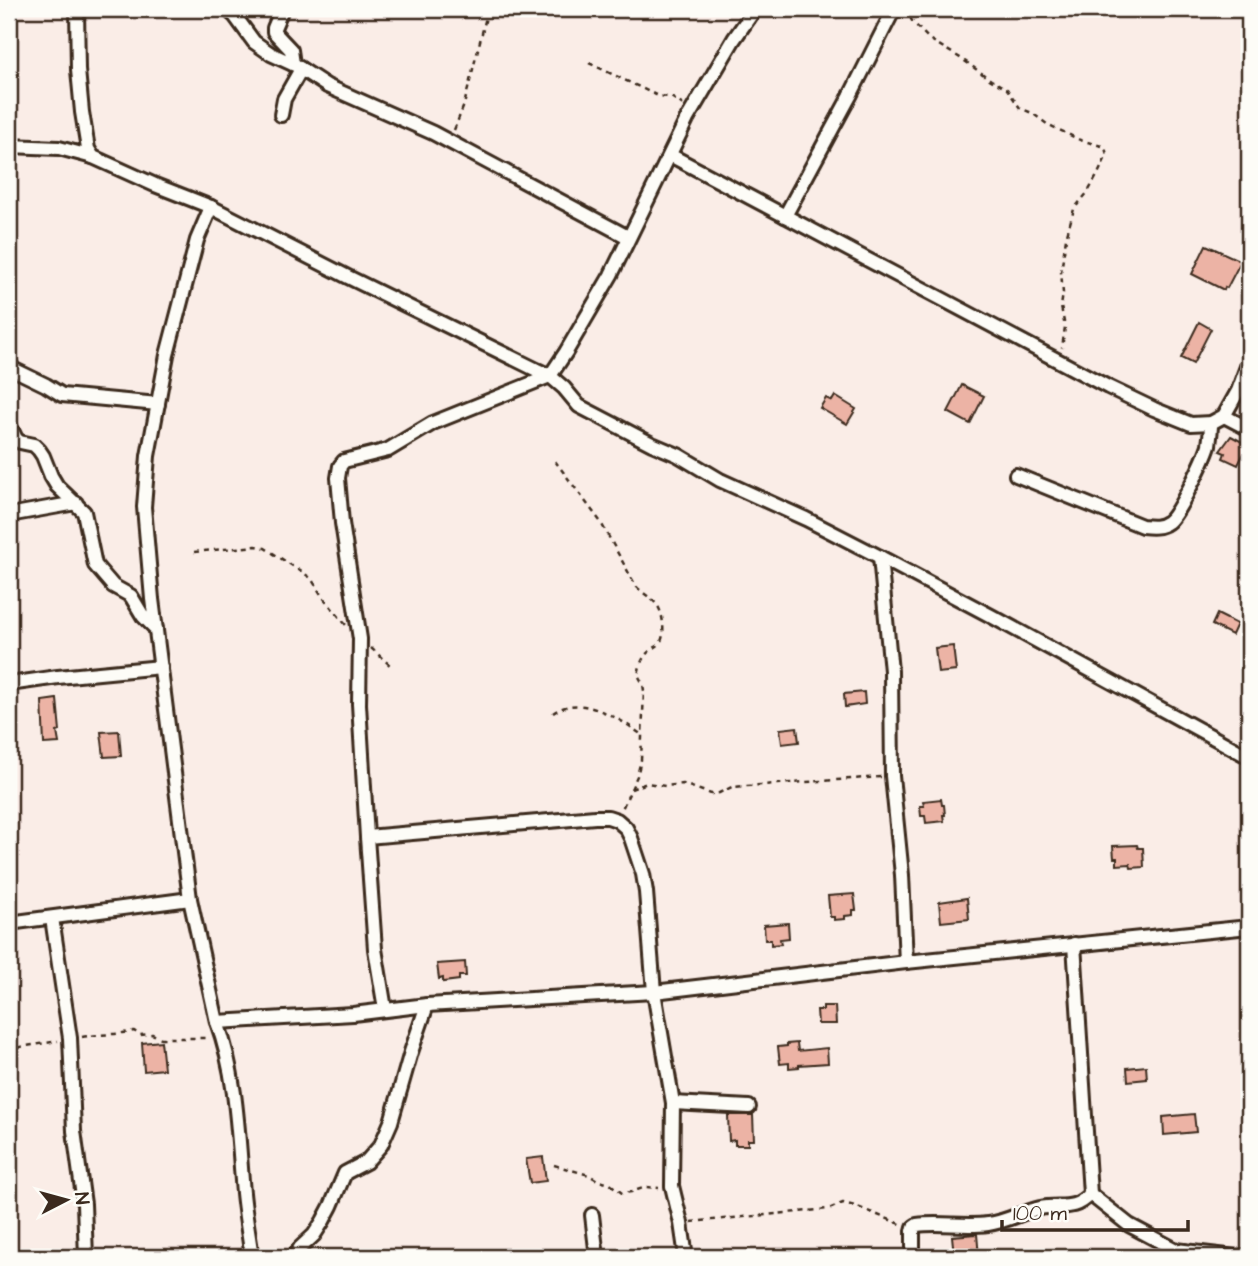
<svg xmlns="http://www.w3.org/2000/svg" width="1258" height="1266" font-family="'Architects Daughter',sans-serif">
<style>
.building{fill:#ecb3a5;stroke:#3b2a1e;stroke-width:2}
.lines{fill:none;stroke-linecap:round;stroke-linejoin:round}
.minor-casing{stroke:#3b2a1e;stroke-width:18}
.path{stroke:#3b2a1e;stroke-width:2.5;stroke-dasharray:5 5;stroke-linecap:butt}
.minor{stroke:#fdfcf7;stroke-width:12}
</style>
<rect width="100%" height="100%" fill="#faede7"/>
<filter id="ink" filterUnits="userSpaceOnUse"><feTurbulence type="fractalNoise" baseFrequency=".0143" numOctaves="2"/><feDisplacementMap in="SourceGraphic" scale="14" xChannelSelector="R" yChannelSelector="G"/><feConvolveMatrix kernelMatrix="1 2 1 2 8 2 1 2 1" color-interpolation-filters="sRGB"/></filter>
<g filter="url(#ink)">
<!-- building -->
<g class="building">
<path d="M1206,245l35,16 -14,27 -2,-1 -1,3 -32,-16z"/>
<path d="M1199,322l12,7 -18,35 -12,-6z"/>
<path d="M962,385l22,11 -14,28 -22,-12z"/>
<path d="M835,396l21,13 -9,15 -27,-16 6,-10 6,3z"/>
<path d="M1231,436l17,9 -10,20 -15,-7 2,-5 -5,-2z"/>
<path d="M1217,614l20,10 -5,11 -20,-10z"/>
<path d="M953,646l3,25 -18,2 -3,-25z"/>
<path d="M864,692l1,12 -20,3 -1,-13z"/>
<path d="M57,699l3,32 -3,1 2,11 -15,1 -2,-43z"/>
<path d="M797,727l2,15 -17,2 -2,-15z"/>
<path d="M119,731l2,25 -17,1 -3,-25z"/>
<path d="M941,799l1,6h2l1,10h-2l1,6 -18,2 -1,-7h-4l-1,-10h4l-1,-5z"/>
<path d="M1137,845l1,3h5l1,19 -13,1 -1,-4 -13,1v-7h-3l-1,-12z"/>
<path d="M854,894l2,16h-3v5l-8,1v3l-11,1v-3h-4l-2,-21z"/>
<path d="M967,898l2,21 -28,3 -2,-20z"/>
<path d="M788,923l1,15 -9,1 1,5 -10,1v-5h-6l-1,-15z"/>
<path d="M465,962l1,14h-7v4l-16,2v-4l-4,1 -2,-15z"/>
<path d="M823,1006h12l1,18h-18l-1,-14h6z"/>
<path d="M161,1041l3,28 -20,2 -2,-28z"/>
<path d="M797,1043l1,8 29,-3 1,15 -29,2v2l-10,1v-5l-9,1 -2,-17 9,-1v-2z"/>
<path d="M1146,1066l1,13 -19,2 -1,-13z"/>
<path d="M1194,1114l2,18 -32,3 -1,-18z"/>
<path d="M728,1115h25l1,25h-6v5h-13v-5l-6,1z"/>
<path d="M543,1157l3,24 -16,2 -4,-24z"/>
<path d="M977,1234l2,23h-15v-3l-10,1 -2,-19z"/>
</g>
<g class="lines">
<defs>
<g id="minor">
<path d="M77,9l1,61 4,42 6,37 5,8 62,28 56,22 137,70 189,93 13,6 14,12 15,18 73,38 26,11 42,25 86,39 74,38 113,60 256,140"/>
<path d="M227,9l8,7 19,26 17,12 24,11 32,21 106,47 195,104"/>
<path d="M282,9l-8,19v4l17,18 2,14"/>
<path d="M281,115l3,-16 17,-30"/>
<path d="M9,146l50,2 34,9"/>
<path d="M670,155l438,232 46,22 37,15 20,-1 13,-7 14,-25 11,-30"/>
<path d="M211,207l-14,33 -30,115 -19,101 -4,51 8,92 38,300 27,123c20,55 21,113 26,171 2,21 6,43 9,64"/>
<path d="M785,216l65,-120 44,-87"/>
<path d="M9,362l4,7 33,16 16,10 96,9"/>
<path d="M1224,416l25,13"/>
<path d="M9,424l7,15 4,3 14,3 5,5 4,6 8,20 6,10 27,26 11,53 18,21 18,10 12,20 13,13"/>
<path d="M1016,475l126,51c9,1 18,2 26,-4 10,-7 37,-64 41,-77 1,-7 2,-14 2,-22"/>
<path d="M9,515l67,-12"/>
<path d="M880,557l11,114 1,105 10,99 4,87"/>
<path d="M9,684l49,-7 103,-10"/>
<path d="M367,837l228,-20h13l9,3 9,8 5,10 12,36 3,18 8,100 19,111 -1,83 9,37 5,34"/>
<path d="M52,918l18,120 4,93 10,73 2,53"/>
<path d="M9,923l181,-24"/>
<path d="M385,1009l-10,-60 -8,-112 -8,-133 1,-65 -18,-116 -4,-45 2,-12 4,-5 44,-11 45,-27 117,-47 16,-24 45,-77 76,-156 47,-80 21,-30"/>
<path d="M217,1022l136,-8 74,-9 227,-13 252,-30 343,-35"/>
<path d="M673,1103l76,4"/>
<path d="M1090,1194l39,31 47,25 60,7 13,-1"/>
<path d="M592,1215l5,42"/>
<path d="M294,1257l6,-9 14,-13 9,-14 8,-15 14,-33 21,-11 15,-17 10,-23 20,-70 16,-47"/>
<path d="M913,1257v-26l1,-4 3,-2c23,-3 47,2 71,-1 18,-2 34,-12 52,-16 21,-4 33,4 50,-14l-16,-250"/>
</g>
</defs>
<!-- minor casing -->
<use href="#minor" class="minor-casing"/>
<!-- path -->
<g class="path">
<path d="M906,9l6,12 17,18 33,20 29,21 16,9 13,19 12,5 15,11 33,16 22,6 4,5 1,4 -9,19 -10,18 -14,17 -8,29 -5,34 2,21 -2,14 4,20 -3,21"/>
<path d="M589,63l69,33 13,1 12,8"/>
<path d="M454,130l10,-25 24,-96"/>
<path d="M555,461l45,60 36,65c6,7 15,11 21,19 6,7 9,30 3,38 -3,4 -5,4 -9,7 -9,6 -11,15 -13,25l5,9 1,7 -3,69 -4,16 -16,35"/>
<path d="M194,552l62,-6 9,2 46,30 11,18 24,29"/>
<path d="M371,648l21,19"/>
<path d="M553,713c27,-20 66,5 89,22"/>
<path d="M631,789l16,-6 18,3 18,-2 28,10 8,-1 13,-6 149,-10"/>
<path d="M82,1037c18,-3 35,-2 52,-6l6,4 12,-1 9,4h48"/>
<path d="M9,1052l11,-5 38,-6"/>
<path d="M554,1165l35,10 10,6 11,3 12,9 9,-1 15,-5 13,1"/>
<path d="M691,1222l138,-13 14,-6 12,3 48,19"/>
</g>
<!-- minor -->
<use href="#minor" class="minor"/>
</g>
</g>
<!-- margin -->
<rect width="1258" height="1266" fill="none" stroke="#fdfcf7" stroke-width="35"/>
<rect x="18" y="18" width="1223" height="1231" fill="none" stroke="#3b2a1e" stroke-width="2.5" filter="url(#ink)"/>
<!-- north arrow -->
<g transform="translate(66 1200) rotate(84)" stroke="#fdfcf7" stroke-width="5" paint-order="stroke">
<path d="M0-5L12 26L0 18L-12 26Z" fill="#3b2a1e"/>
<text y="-10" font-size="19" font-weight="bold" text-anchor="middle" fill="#3b2a1e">N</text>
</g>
<!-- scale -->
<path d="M1002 1220v10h186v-10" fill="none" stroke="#3b2a1e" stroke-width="3.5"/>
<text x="1013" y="1220" font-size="21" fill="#3b2a1e" stroke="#fdfcf7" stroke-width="5" paint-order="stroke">100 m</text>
</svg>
